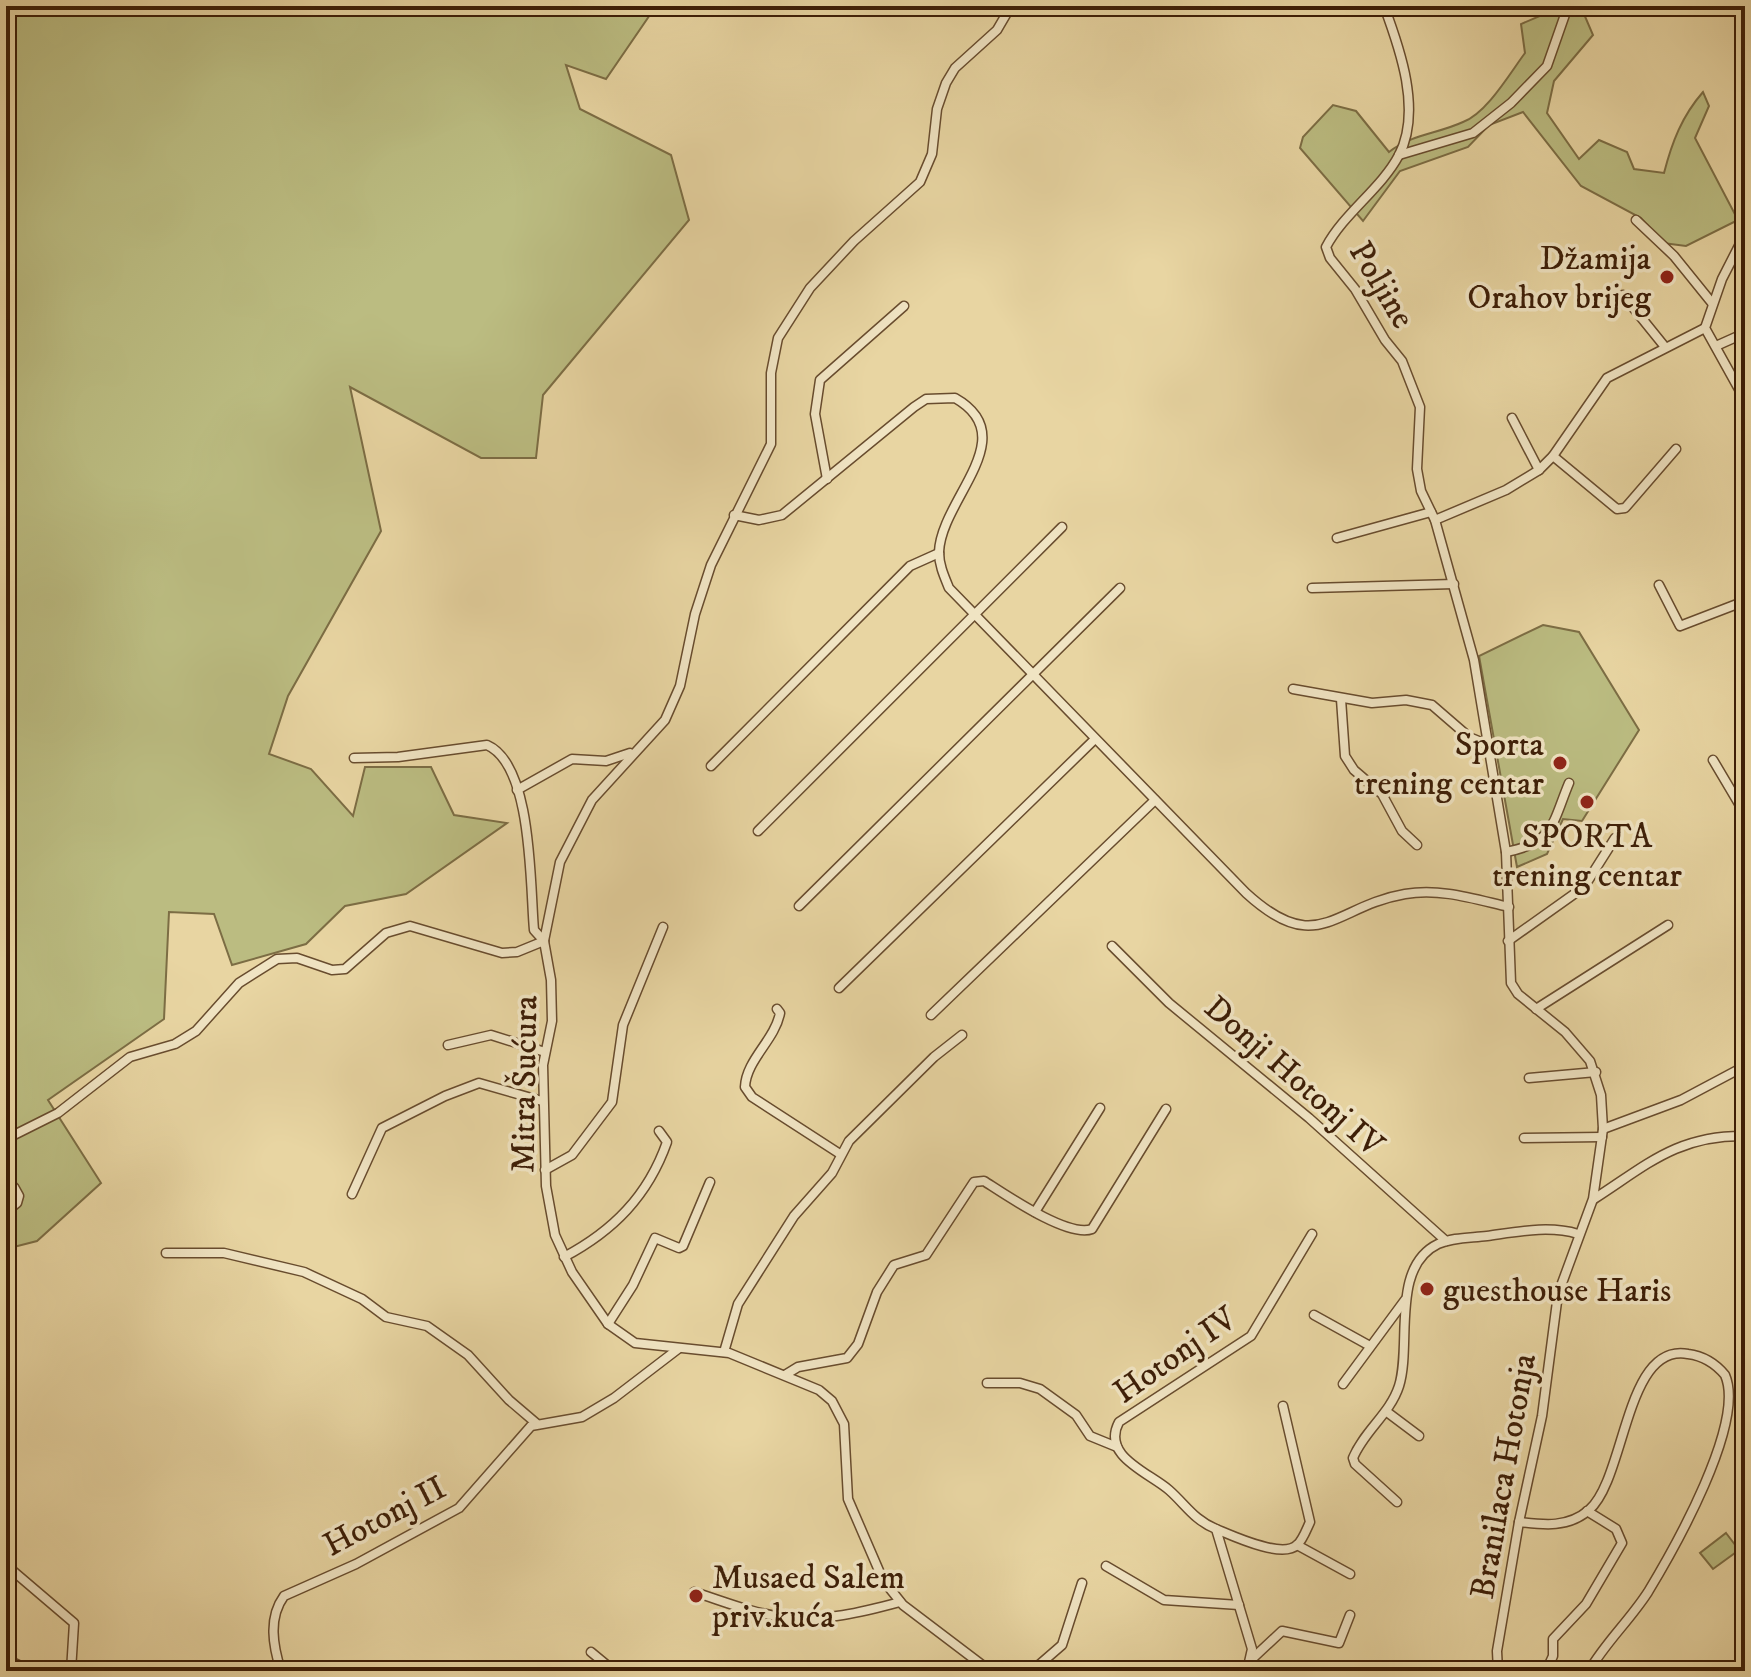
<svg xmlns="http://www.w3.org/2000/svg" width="1751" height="1677" font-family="'IM FELL DW Pica',serif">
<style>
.green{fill:#bbbc81;stroke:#7c6d44;stroke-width:2}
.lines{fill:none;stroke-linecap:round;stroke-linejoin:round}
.street-casing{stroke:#684c2e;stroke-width:11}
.street{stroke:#f0e4c3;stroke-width:8}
.poi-dot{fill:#8f2418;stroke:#f0e4c3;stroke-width:3}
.labels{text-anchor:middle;stroke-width:7;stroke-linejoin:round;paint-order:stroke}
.poi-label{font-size:34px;fill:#3d1e07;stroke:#f0e4c3;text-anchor:end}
.street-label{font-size:34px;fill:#3d1e07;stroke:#f0e4c3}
</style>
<rect width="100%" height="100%" fill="#e8d5a2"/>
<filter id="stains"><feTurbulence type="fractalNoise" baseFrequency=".0025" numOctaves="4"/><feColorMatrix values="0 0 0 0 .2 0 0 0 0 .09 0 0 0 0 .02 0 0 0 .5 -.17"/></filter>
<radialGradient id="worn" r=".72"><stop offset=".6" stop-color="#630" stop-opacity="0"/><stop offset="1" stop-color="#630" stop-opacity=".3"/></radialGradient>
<!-- green -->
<g class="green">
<path d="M6,6h650l-50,73 -40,-14 14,44 91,46 18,65 -146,175 -7,63h-55l-131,-71 31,144 -93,165 -19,58 42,15 42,47 12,-49h66l23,48 53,8 -101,71 -61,12 -39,38 -74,21 -18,-51 -45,-2 -5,107 -116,81 53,83 -64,58 -31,8z"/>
<path d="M1550,6l31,1 12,28 -39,46 -7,32 32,46 20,-19 28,12 7,17 30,4c8,-31 18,-57 39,-81l6,14 -14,32 43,82 -52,26 -23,-3 -22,-25 -60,-32 -58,-74 -34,13 -21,22 -68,24 -37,50 -63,-73 3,-11 30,-32 23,6 33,41c23,-18 48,-18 74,-30 24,-9 47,-49 62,-69l-4,-29 19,-8z"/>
<path d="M1543,625l36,7 60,98 -57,91 -19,-2 -16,35 -30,13 -38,-211z"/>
<path d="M1726,1533l13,17 -26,19 -13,-16z"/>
</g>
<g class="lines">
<defs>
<g id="street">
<path d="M1384,6c16,43 38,105 15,149 -18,34 -55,58 -73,92l4,11 25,31 30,51 17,21 18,46 -3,62 4,22 14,29 39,140 32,192 5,131 7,11 47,38 25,29 11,34 2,34 -10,70 -35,95 -16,122 -23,106 -22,129 1,20"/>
<path d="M1399,155l74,-22 38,-30 36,-37 21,-60"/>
<path d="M1636,220l38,36 38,47"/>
<path d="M1745,234l-23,45 -17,49 40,72"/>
<path d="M1623,295l42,52"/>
<path d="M1716,346l29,-13"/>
<path d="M1512,418l27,52"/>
<path d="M1553,456l64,53 8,-1 51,-59"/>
<path d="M827,479l-12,-65 5,-34 84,-74"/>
<path d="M734,515l25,5 23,-5 132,-108 12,-8 29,-1c69,39 -14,101 -16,154 0,13 5,24 10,36l297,305c72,66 88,13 159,1 36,-6 69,5 104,13"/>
<path d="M1435,520l71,-30 33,-20 14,-14 54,-78 98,-50"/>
<path d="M1337,538l94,-26"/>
<path d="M1659,585l21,41 65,-25"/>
<path d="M1312,588l142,-4"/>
<path d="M1293,689l79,14 34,-3 26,5 37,32 17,7"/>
<path d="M1341,699l4,57 9,14 28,24 20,37 15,14"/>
<path d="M354,758l44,-1 89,-12c46,20 43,142 47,185l10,11 7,39 1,41 -9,44 3,121 9,49 17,37 36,52 27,19 94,10 90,37 13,11 12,23 4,75 35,81 20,25 87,66"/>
<path d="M1713,760l32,54"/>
<path d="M711,766l199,-200 29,-13"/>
<path d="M517,790l55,-31 34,2 24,-8"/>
<path d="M758,831l304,-304"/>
<path d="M1506,852c48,-9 46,-28 63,-69"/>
<path d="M799,906l321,-318"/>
<path d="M544,941l16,-79 32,-62 73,-80 15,-34 15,-72 16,-49 60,-121v-71l7,-35 32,-50 44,-47 66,-59 12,-28 5,-45 9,-26 9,-15 42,-38 14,-24"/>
<path d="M1508,941l76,-54 31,-49"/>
<path d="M1112,946l57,57 140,115 137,123"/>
<path d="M839,988l256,-249"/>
<path d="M777,1009l3,4c-5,27 -34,47 -35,74l7,10 88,57"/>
<path d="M1536,1009l132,-84"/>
<path d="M931,1015l224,-215"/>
<path d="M448,1045l43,-10 54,17"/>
<path d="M1529,1078l67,-6"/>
<path d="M1603,1129l78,-29 64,-34"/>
<path d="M1524,1138l78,-1"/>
<path d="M6,1139l52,-26 72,-56 45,-13 21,-13 43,-48 38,-24 20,-1 35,12 13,-1 41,-36 24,-7 92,27 15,-1 27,-11"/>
<path d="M545,1170l27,-15 40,-53 11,-77 40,-98"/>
<path d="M6,1187h8l5,9 -2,7 -11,9"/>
<path d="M352,1194l30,-66 63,-32 34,-13 63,18"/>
<path d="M1594,1199c53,-34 83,-64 151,-63"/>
<path d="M1035,1212l65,-104"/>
<path d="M166,1253h58l80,19 58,27 24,18 41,9 41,29 41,45 27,23"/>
<path d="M564,1257c49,-26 84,-61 103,-115l-8,-11"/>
<path d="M1314,1315l56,31"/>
<path d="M608,1324l25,-39 22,-47 24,10 4,-2 27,-64"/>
<path d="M724,1352l14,-48 56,-88 38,-43 17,-32 85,-84 28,-22"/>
<path d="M785,1375l13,-8 49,-9 11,-14 19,-52 17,-27 32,-10 48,-73 10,-1c22,14 84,57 108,48l74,-120"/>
<path d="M987,1383h33l20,6 36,26 14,21 27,11"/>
<path d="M1343,1384l62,-84"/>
<path d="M1387,1412l32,24"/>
<path d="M1397,1502l-42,-38 -2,-6c11,-27 37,-44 46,-72 13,-41 -9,-119 39,-142 15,-7 33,-6 49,-8 29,-4 62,-11 91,-2"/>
<path d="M1519,1522c25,3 49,6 70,-12 37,-32 36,-168 99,-156 16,2 27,9 37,21 21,48 -51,174 -77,217 -18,28 -43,51 -59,79"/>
<path d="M1216,1529c17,7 66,30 81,16 6,-5 10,-17 13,-23l-27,-116"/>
<path d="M1297,1545l53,29"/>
<path d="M6,1565l68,58 -3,48"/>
<path d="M1106,1566l58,34 75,5"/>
<path d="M694,1592c29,9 60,22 90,25 39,5 79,-5 116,-15"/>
<path d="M591,1652l23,19"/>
<path d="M6,1659l25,12"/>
<path d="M1252,1659l30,-28 57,12 11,-28"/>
<path d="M281,1671c-8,-25 -13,-53 3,-75l72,-32 103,-56 72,-82 51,-9 32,-19 64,-49"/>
<path d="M1032,1671l30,-26 20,-62"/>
<path d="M1247,1671l5,-22 -36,-120c-22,-9 -30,-24 -47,-39 -21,-18 -68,-34 -50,-68l132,-86 61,-102"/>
<path d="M1546,1671l7,-15v-17l33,-35 36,-61 -6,-14 -29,-18"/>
</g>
</defs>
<!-- street casing -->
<use href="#street" class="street-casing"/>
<!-- street -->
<use href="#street" class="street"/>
</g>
<!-- markers -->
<g class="poi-dot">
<circle cx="1667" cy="277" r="8"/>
<circle cx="1560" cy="763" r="8"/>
<circle cx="1587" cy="802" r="8"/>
<circle cx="1427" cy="1289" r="8"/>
<circle cx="696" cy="1596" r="8"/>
</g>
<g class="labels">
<!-- poi labels -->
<g class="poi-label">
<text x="1651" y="269">Džamija<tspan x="1651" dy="39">Orahov brijeg</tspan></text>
<text x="1544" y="755">Sporta<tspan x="1544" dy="39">trening centar</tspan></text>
<text x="1587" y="847" text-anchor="middle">SPORTA<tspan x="1587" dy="39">trening centar</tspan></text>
<text x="1443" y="1301" text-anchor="start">guesthouse Haris</text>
<text x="712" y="1588" text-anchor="start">Musaed Salem<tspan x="712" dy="39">priv.kuća</tspan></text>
</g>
<!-- street labels -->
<g class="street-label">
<text transform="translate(1383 284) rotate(59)" y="12">Poljine</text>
<text transform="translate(1295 1075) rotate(41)" y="12">Donji Hotonj IV</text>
<text transform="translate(523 1084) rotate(-89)" y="12">Mitra Šućura</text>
<text transform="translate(1174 1354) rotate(-35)" y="12">Hotonj IV</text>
<text transform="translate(1502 1476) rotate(-80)" y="12">Branilaca Hotonja</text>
<text transform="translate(384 1515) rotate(-28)" y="12">Hotonj II</text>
</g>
</g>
<!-- margin -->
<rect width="1751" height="1677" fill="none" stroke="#e8d5a2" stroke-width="32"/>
<rect x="8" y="8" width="1735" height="1661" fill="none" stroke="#3d1e07" stroke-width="4"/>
<rect x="16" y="16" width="1719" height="1645" fill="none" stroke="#3d1e07" stroke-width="2"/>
<rect width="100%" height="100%" filter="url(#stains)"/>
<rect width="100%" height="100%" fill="url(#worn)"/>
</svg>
